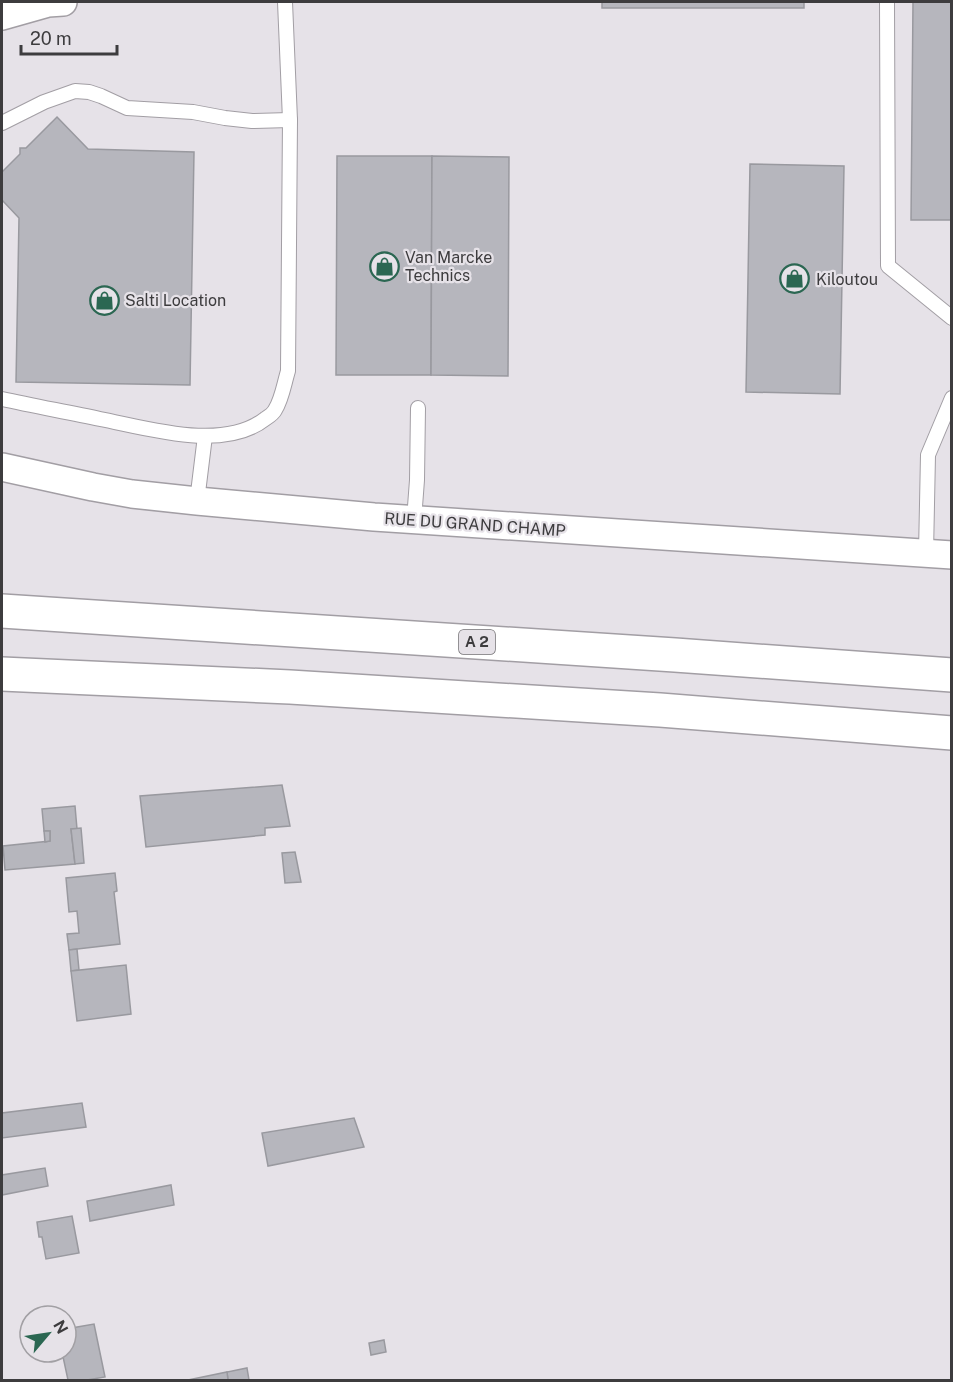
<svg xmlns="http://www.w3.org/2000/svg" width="953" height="1382" font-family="'Public Sans',sans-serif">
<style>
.building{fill:#b6b6bd;stroke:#99999f;stroke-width:1.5}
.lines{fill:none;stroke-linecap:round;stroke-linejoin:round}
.lane-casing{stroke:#a29ea4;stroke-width:16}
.street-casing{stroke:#a29ea4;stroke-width:30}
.highway-casing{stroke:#a29ea4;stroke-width:36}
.lane{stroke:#fff;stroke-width:14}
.street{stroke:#fff;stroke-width:27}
.highway{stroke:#fff;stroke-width:33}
.labels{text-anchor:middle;stroke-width:4.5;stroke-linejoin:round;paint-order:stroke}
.shield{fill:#e6e2e8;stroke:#706e71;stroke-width:1.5}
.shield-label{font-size:15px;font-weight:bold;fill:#3d3c3e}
.poi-label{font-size:16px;fill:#3d3c3e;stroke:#e6e2e8;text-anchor:start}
.street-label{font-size:16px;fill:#3d3c3e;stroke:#e6e2e8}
</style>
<rect width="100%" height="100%" fill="#e6e2e8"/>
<!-- building -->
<g class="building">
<rect x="602" y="2" width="202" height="6"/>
<path d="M913,2h39v218h-41z"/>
<path d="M57,117l31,32 106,3 -4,233 -174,-3 3,-164 -17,-18v-28l18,-18v-6h6z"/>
<path d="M337,156h95l-1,219h-95z"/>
<path d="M432,156l77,1 -1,219 -77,-1z"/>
<path d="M750,164l94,2 -4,228 -94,-2z"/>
<path d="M282,785l8,41 -25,2v7l-119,12 -6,-51z"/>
<path d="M75,806l2,23h-6l4,35 -70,6 -2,-24 47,-5v-10h-6l-2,-22z"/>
<path d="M81,828l3,35 -9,1 -4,-35z"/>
<path d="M44,831h6v10l-5,1z"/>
<path d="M295,852l6,30 -16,1 -3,-30z"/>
<path d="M115,873l2,18 -3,1 6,52 -51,6 -2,-16 12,-1 -2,-22 -8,1 -3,-34z"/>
<path d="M77,949l2,21 -8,1 -2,-21z"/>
<path d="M126,965l5,49 -54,7 -6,-50z"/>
<path d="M82,1103l4,24 -84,11v-25z"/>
<path d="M354,1118l10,29 -96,19 -6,-33z"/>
<path d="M45,1168l3,18 -46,9v-20z"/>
<path d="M171,1185l3,20 -84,16 -3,-20z"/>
<path d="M72,1216l7,37 -33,6 -4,-22h-3l-2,-15z"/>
<path d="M94,1324l11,53 -18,3h-19l-6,-28h4v-23z"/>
<path d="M384,1340l2,12 -15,3 -2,-12z"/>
<path d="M247,1368l2,12h-21l-1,-8z"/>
<path d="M227,1372l1,8h-40z"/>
</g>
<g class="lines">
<defs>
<g id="lane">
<path d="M887,2l1,264 64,52"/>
<path d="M2,123l42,-21 31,-11 14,1 12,4 26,12 66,4 32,6 27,3 38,-1"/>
<path d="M2,399c32,7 65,13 98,20 47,9 123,33 165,0 3,-2 8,-5 10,-9 7,-11 9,-26 13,-39l2,-251 -5,-118"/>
<path d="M197,501l8,-65"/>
<path d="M414,520l3,-40 1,-72"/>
<path d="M926,553l2,-98 24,-57"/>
</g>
<g id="street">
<path d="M2,16l46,-13 15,-1"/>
<path d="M2,467l91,20 39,7 65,7 177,16 578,38"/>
</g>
<g id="highway">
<path d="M2,611l673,44 277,20"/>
<path d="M2,674l288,13 370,23 292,23"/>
</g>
</defs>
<!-- lane casing -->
<use href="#lane" class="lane-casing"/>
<!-- street casing -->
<use href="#street" class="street-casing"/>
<!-- highway casing -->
<use href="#highway" class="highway-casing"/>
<!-- lane -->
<use href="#lane" class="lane"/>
<!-- street -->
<use href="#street" class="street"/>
<!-- highway -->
<use href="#highway" class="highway"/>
</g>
<!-- icons -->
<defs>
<symbol id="shop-ring" viewBox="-11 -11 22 22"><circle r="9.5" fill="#e6e2e8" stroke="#2b6752" stroke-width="1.5"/><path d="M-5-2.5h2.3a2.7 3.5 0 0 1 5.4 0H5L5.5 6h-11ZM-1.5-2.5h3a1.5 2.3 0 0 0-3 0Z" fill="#2b6752"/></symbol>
</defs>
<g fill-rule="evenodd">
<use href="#shop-ring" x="368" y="250" width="33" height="33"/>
<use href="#shop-ring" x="778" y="262" width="33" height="33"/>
<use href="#shop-ring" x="88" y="284" width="33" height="33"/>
</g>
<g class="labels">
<!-- shield labels -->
<rect class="shield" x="459" y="630" width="36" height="24" rx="4.5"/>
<g class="shield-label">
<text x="477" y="647">A 2</text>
</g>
<!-- poi labels -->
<g class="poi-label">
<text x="405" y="263">Van Marcke<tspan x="405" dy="18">Technics</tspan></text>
<text x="816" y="285">Kiloutou</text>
<text x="125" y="306">Salti Location</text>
</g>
<!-- street labels -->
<g class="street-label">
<text transform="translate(475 524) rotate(4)" y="6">RUE DU GRAND CHAMP</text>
</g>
</g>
<!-- border -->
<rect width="953" height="1382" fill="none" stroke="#3d3c3e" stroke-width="6"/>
<!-- north arrow -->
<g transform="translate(48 1334) rotate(61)"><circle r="28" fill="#e6e2e8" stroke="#a2a0a4" stroke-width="1.5"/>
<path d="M0-4.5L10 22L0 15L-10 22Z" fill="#2b6752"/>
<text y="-9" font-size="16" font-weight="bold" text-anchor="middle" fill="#3d3c3e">N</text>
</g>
<!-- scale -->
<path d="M21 45v9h96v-9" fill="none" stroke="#3d3c3e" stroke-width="3"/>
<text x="30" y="45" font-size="18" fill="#3d3c3e" stroke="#e6e2e8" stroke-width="4.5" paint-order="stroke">20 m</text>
</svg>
